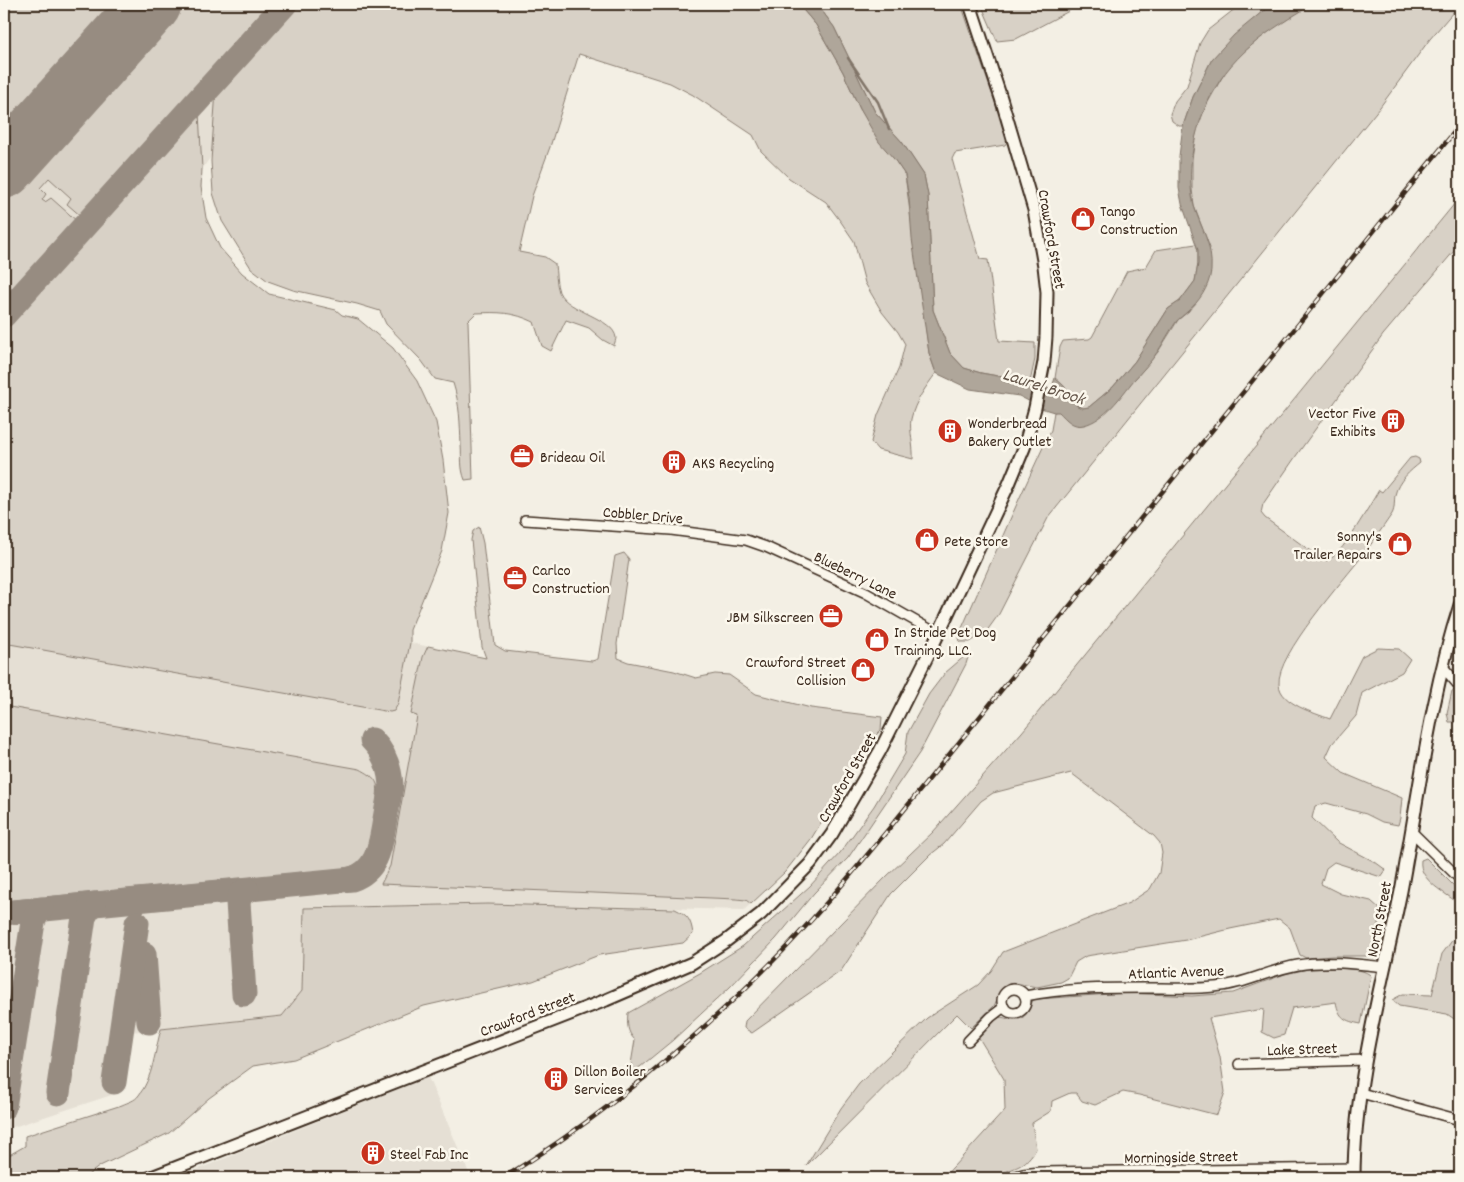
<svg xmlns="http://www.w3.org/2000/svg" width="1464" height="1182" font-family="Dekko,sans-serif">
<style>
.built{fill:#e5dfd4}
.green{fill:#d8d1c6;stroke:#8a7e72}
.water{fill:#afa69a;stroke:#817468}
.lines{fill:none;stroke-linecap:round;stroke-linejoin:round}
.stream{stroke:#817468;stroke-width:2.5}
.taxiway{stroke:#978c81;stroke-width:25}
.runway{stroke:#978c81;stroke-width:61}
.minor-casing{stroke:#3b2a1e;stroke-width:12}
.secondary-casing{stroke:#3b2a1e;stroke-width:15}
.minor{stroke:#fbf7ec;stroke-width:9}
.secondary{stroke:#fbf7ec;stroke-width:11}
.rail-casing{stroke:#3b2a1e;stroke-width:4.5}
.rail{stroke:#fbf7ec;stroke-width:2.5;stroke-dasharray:8;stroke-linecap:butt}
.labels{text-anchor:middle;stroke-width:5;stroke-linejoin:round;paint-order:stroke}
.poi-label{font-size:16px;fill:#3b2a1e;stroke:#fbf7ec;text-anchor:start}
.street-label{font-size:16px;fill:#3b2a1e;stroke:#fbf7ec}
.water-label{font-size:18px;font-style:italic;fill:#645549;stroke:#fbf7ec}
</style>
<rect width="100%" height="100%" fill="#f3efe4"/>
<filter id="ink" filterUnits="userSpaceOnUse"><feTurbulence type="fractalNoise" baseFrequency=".02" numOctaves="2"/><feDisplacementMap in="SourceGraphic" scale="10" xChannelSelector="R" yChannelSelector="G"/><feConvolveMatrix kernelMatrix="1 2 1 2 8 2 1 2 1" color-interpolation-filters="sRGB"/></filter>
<g filter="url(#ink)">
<!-- built -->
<g class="built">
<path d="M4,4h306l-57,92 -182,262 -67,93z"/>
<path d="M4,570l359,63 96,20 274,50 117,68 -39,68 -26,33 -41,38 -256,-6 -184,4 -2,83 -20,25 -151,16 -6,53 -7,8 -114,37z"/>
<path d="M428,1077l43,101h-291l1,-2z"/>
</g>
<!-- green -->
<g class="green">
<path d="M4,4h119l-119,132z"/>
<path d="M180,4h91l-41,50 -148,163 -15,-13 4,-6 -22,-20 -9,10 6,6 -4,6 3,2 6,-4 27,24 -30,34 -44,45v-102z"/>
<path d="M296,4h502l18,21 27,47 17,37 45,66 24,178 7,20c-10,14 -21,28 -25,46 -2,11 3,28 2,40l-35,-9 -7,-8 7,-27 21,-47 6,-24 -7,-12 -16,-20 -17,-29 -11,-42 -13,-19 -15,-20 -37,-24 -28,-27 -8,-16 -60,-40 -23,-12 -91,-29 -29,93 -18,49 -13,56 26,5 10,7c1,8 1,20 4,28 9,20 55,26 57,46 0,1 -2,7 -2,8l-11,-6 -14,-12 -23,-8 -15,31 -9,-5 -8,-24c-21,-10 -35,-10 -58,-9l-8,8 5,158 -8,1c-5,-13 -3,-21 -4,-35 -1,-23 -1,-40 -8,-62l-18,-4 -14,-19 -35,-36 -6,-13 -23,-7 -64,-14 -25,-9 -17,-13 -29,-47 -9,-28 -2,-32 5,-70z"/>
<path d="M817,4h144l47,136 -3,5 -50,8 -3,6 28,100 8,1 11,81 36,2v16l-5,23 -49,-9 -17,-5 -14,-15 -17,-43 -5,-114 -4,-21 -22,-33 -27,-30 -41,-85z"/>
<path d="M981,4h95l-7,7 -53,28 -19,2z"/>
<path d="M1241,4h37l-15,7 -51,48 -19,38 -10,29h-4l-7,-5 -2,-7 5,-13 12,-15 13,-43 8,-13z"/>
<path d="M1313,4h147l-30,35 -50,68 -332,411 -49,96 -13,18 -16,10h-10l-1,-5 3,-9 58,-131 31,-67 3,-18 5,-1 8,9 68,-41 23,-27 20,-32 11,-9 21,-63 -16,-42 -2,-17v-30l5,-32 10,-23 21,-37 13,-13 36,-30z"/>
<path d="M199,112l3,57 -1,18 5,31 14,30 22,25 27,21 67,16 6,5 16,4 35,29 24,33 19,41 7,38 6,53 -7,38 -32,79v13l-12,61 -4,7 -4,1 -386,-69v-315z"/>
<path d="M1460,197v47l-77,91 -87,121 -33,48 -2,9 4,5 58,42c4,1 4,1 7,-1 15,-9 39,-53 49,-69l3,2 28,-34 5,-1 4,2 1,4c-10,8 -22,18 -25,32 -1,6 0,14 -3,19 -9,13 -19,28 -29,41 -19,25 -87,100 -84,129 1,20 36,29 51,35l32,-63 16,-8 21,1 11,10 -8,13 -40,21 -6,23 -24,28 -6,13 17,16 59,25 -2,20 -2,7 -16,-3 -16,-8 -40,-11 -11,3 -3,12 25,24 38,20 11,8 -5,7 -47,-15 -8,6 -5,16 20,10 30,7 9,8c-2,14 1,38 -11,47h-37l-26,2 -6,-3 -10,-27 -11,-9 -49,10 -44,11 -100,16 -10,6 -8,16 -7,4 -24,5 -22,-4 -7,1 -7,7 -7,15 -23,22 -14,-14 -151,152 35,-58 18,-24 68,-66 51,-33 13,-14 12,-19 126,-49 21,-14 9,-16 3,-20 -2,-10 -6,-7 -83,-63 -78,20 -12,8 -37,43 -14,11 -39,39 -50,77 -89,62 -8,-5 1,-7 141,-144 47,-45 89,-100z"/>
<path d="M1196,244l2,6v14l-3,17 -15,20 -12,8 -33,52 -22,26 -24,20 -6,1 -7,-3 -12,-19 -9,-8 5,-31 3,-6 26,-2 3,-2 35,-66 19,-4 10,-17z"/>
<path d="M479,527l4,16 12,102 10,6 87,10 6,-2 17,-103 9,-3 5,6 -12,85 1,14 10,4 46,9 22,7 19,-4 14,1 27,19 55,14 71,9 -1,13 -23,24 -27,52 -20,33 -26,33 -34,32 -5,-4 -10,-1 -355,-15 9,-18 27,-150 -6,-2 12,-57 5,-11 58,12 -4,-11 -11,-107 2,-9z"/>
<path d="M969,654l-3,10 -46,88 -72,106 -34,35 -38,46 -46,48 -57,53 -33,27 -8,4 -1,-7 4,-24c-8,-8 -8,-16 -7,-27l72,-40 43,-27 67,-60 30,-33 34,-47 31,-52 3,-22 21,-38 16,-21 21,-18z"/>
<path d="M1455,690l5,5v27h-11l-2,-9 5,-22z"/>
<path d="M4,706l356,63c7,4 14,7 17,15 3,10 -8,67 -15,75 -5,7 -16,9 -24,10l-334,32z"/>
<path d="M1426,858l34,34v13c-13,-12 -42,-24 -39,-45z"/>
<path d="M488,904l187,5c13,6 16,11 18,25l-10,9 -84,12 -66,26 -109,25 -130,53 -41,7 -44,32 -40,35 -69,33 -12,9v3h-84v-20l21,-12v-10l97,-31c6,-3 13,-4 17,-10 14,-17 16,-45 22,-66l121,-13 20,-25 2,-83z"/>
<path d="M1460,930v93l-13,-9 -48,-8 -7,-6 11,-6 29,1 10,-41z"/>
<path d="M1308,969c14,0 54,-4 63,7l-10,48c-16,-3 -22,-6 -25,-22l-44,6 -8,27 -10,3 -12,-6 2,-23 -55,9 11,39 5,35 -8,23 -78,-20 -16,-3 -28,13 -13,-4 -6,-8h-6l-18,8 -1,10 -19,12 4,26c-15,23 -23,16 -41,29h-52l62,-68 -1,-31 -25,-41c5,-6 12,-17 19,-20 5,-2 8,1 12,1 16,3 18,-8 23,-19l4,-1 88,-6 67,3 41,-3 52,-19z"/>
</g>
<!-- water -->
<path class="water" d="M798,4h19l17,23 41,85 27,30 22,33 4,20 5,115 17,43 14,15 17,5 57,10 13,7 4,-12 9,8 13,20 6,2 6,-1 24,-20 22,-26 33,-52 12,-8 15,-20 3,-17v-14l-16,-46 -3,-16v-32l4,-30 10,-29 19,-38 22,-24 29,-24 15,-7h35c-45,27 -85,51 -107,102 -13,30 -20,67 -12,100 7,23 19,38 17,65 -2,16 -12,31 -24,41 -4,4 -8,6 -11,10 -7,10 -12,20 -18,29 -7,11 -16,20 -24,29 -13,16 -29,40 -50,45 -11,3 -18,-6 -25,-13h-5l-10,-3 -25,-13 -49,-7 -34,-16 -7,-20 -17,-114 -3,-41 -4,-23 -11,-16 -15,-17 -19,-33 -17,-37 -27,-47z"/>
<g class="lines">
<!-- stream -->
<path class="stream" d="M848,58l30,44 11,27"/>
<!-- taxiway -->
<g class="taxiway">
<path d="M4,315l281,-311"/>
<path d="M4,913l348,-34c25,-9 28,-31 32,-54 2,-13 5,-26 7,-39 -1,-18 -6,-33 -19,-46"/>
<path d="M144,954l5,68"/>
<path d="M244,994l-6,-92 3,-8 6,-4"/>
<path d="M114,1082l23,-159"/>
<path d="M58,1093l26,-176 4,-7 6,-6"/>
<path d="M4,1107l29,-185 5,-10 3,-3"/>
</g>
<!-- runway -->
<path class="runway" d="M4,168l147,-164"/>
<defs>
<g id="minor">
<path d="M525,520l146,10 75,10 20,7 100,46 72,41"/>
<path d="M1443,667l17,20"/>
<path d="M1412,832l48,47"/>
<circle cx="1014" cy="1001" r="12"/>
<path d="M1025,996c44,-9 90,-8 136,-8 18,0 35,1 53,-1 29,-2 55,-17 84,-22 28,-5 59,-1 87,2"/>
<path d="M968,1041l23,-24 13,-10"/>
<path d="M1239,1064l127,-4"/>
<path d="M1361,1093l99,27"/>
<path d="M1009,1178l14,-4 17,-2 314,-4"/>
</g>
<g id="secondary">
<path d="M149,1178l457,-178 86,-37 34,-22 35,-27 49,-50 22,-30 48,-83 54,-108 75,-159 15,-36 11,-40 9,-46 2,-25 1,-45 -3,-26 -10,-56 -33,-112 -31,-94"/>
<path d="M1354,1178c0,-96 28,-193 47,-287 18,-96 29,-194 59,-286"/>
</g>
</defs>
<!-- minor casing -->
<use href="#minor" class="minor-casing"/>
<!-- secondary casing -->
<use href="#secondary" class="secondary-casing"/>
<!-- minor -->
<use href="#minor" class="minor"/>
<!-- secondary -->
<use href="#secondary" class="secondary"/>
<defs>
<path id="rail" d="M503,1178c97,-60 186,-132 266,-213 42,-42 80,-88 118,-134l573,-706"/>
</defs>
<!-- rail casing -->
<use href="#rail" class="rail-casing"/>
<!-- rail -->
<use href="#rail" class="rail"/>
</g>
</g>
<!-- icons -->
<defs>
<symbol id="shop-disc" viewBox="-11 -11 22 22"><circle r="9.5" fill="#c8321e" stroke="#fbf7ec"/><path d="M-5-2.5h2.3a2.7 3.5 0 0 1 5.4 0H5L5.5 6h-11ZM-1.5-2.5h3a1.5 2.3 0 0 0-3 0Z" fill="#fff"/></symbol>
<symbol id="building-disc" viewBox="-11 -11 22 22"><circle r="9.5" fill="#c8321e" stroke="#fbf7ec"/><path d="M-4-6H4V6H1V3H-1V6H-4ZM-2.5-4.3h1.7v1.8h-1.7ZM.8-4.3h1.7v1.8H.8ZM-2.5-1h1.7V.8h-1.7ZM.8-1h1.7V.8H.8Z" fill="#fff"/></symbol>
<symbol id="office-disc" viewBox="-11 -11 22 22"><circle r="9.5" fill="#c8321e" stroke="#fbf7ec"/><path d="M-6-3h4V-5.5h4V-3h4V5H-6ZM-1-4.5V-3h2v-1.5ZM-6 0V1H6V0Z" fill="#fff"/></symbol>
</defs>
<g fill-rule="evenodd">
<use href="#shop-disc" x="1069" y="205" width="28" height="28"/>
<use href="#building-disc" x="1379" y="407" width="28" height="28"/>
<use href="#building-disc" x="936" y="417" width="28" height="28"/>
<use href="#office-disc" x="508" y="442" width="28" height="28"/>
<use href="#building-disc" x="660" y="448" width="28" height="28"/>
<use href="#shop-disc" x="913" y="526" width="28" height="28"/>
<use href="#shop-disc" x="1386" y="530" width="28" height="28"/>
<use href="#office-disc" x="501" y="564" width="28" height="28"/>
<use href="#office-disc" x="817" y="602" width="28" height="28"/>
<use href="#shop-disc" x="863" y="626" width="28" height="28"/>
<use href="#shop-disc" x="849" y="656" width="28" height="28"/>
<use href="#building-disc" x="542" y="1065" width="28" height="28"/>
<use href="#building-disc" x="359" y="1139" width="28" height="28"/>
</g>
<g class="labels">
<!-- poi labels -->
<g class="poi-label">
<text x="1100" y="216">Tango<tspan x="1100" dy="18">Construction</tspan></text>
<text x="1376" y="418" text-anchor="end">Vector Five<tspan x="1376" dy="18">Exhibits</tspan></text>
<text x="968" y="428">Wonderbread<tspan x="968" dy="18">Bakery Outlet</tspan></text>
<text x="540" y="462">Brideau Oil</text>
<text x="692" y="468">AKS Recycling</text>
<text x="1382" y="541" text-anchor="end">Sonny's<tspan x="1382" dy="18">Trailer Repairs</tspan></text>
<text x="944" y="546">Pete Store</text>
<text x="532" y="575">Carlco<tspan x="532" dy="18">Construction</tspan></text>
<text x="814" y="622" text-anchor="end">JBM Silkscreen</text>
<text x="894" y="637">In Stride Pet Dog<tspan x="894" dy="18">Training, LLC.</tspan></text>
<text x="846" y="667" text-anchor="end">Crawford Street<tspan x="846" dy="18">Collision</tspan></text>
<text x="574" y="1076">Dillon Boiler<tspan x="574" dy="18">Services</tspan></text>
<text x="390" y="1159">Steel Fab Inc</text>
</g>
<!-- street labels -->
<g class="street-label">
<text transform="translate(1053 239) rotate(80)" y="6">Crawford Street</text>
<text transform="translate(643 514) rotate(5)" y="6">Cobbler Drive</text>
<text transform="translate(856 574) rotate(26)" y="6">Blueberry Lane</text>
<text transform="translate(846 777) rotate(-60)" y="6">Crawford Street</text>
<text transform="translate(1378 919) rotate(-79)" y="6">North Street</text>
<text transform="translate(1176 971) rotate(-2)" y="6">Atlantic Avenue</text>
<text transform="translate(527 1013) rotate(-21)" y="6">Crawford Street</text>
<text transform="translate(1302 1048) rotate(-2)" y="6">Lake Street</text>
<text transform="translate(1181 1156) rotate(-1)" y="6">Morningside Street</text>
</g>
<!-- water labels -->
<g class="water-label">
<text transform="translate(1044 386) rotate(18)" y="6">Laurel Brook</text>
</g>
</g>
<!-- margin -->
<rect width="1464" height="1182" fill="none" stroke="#fbf7ec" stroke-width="20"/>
<rect x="10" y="10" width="1444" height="1162" fill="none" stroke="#3b2a1e" stroke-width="2" filter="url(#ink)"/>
</svg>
